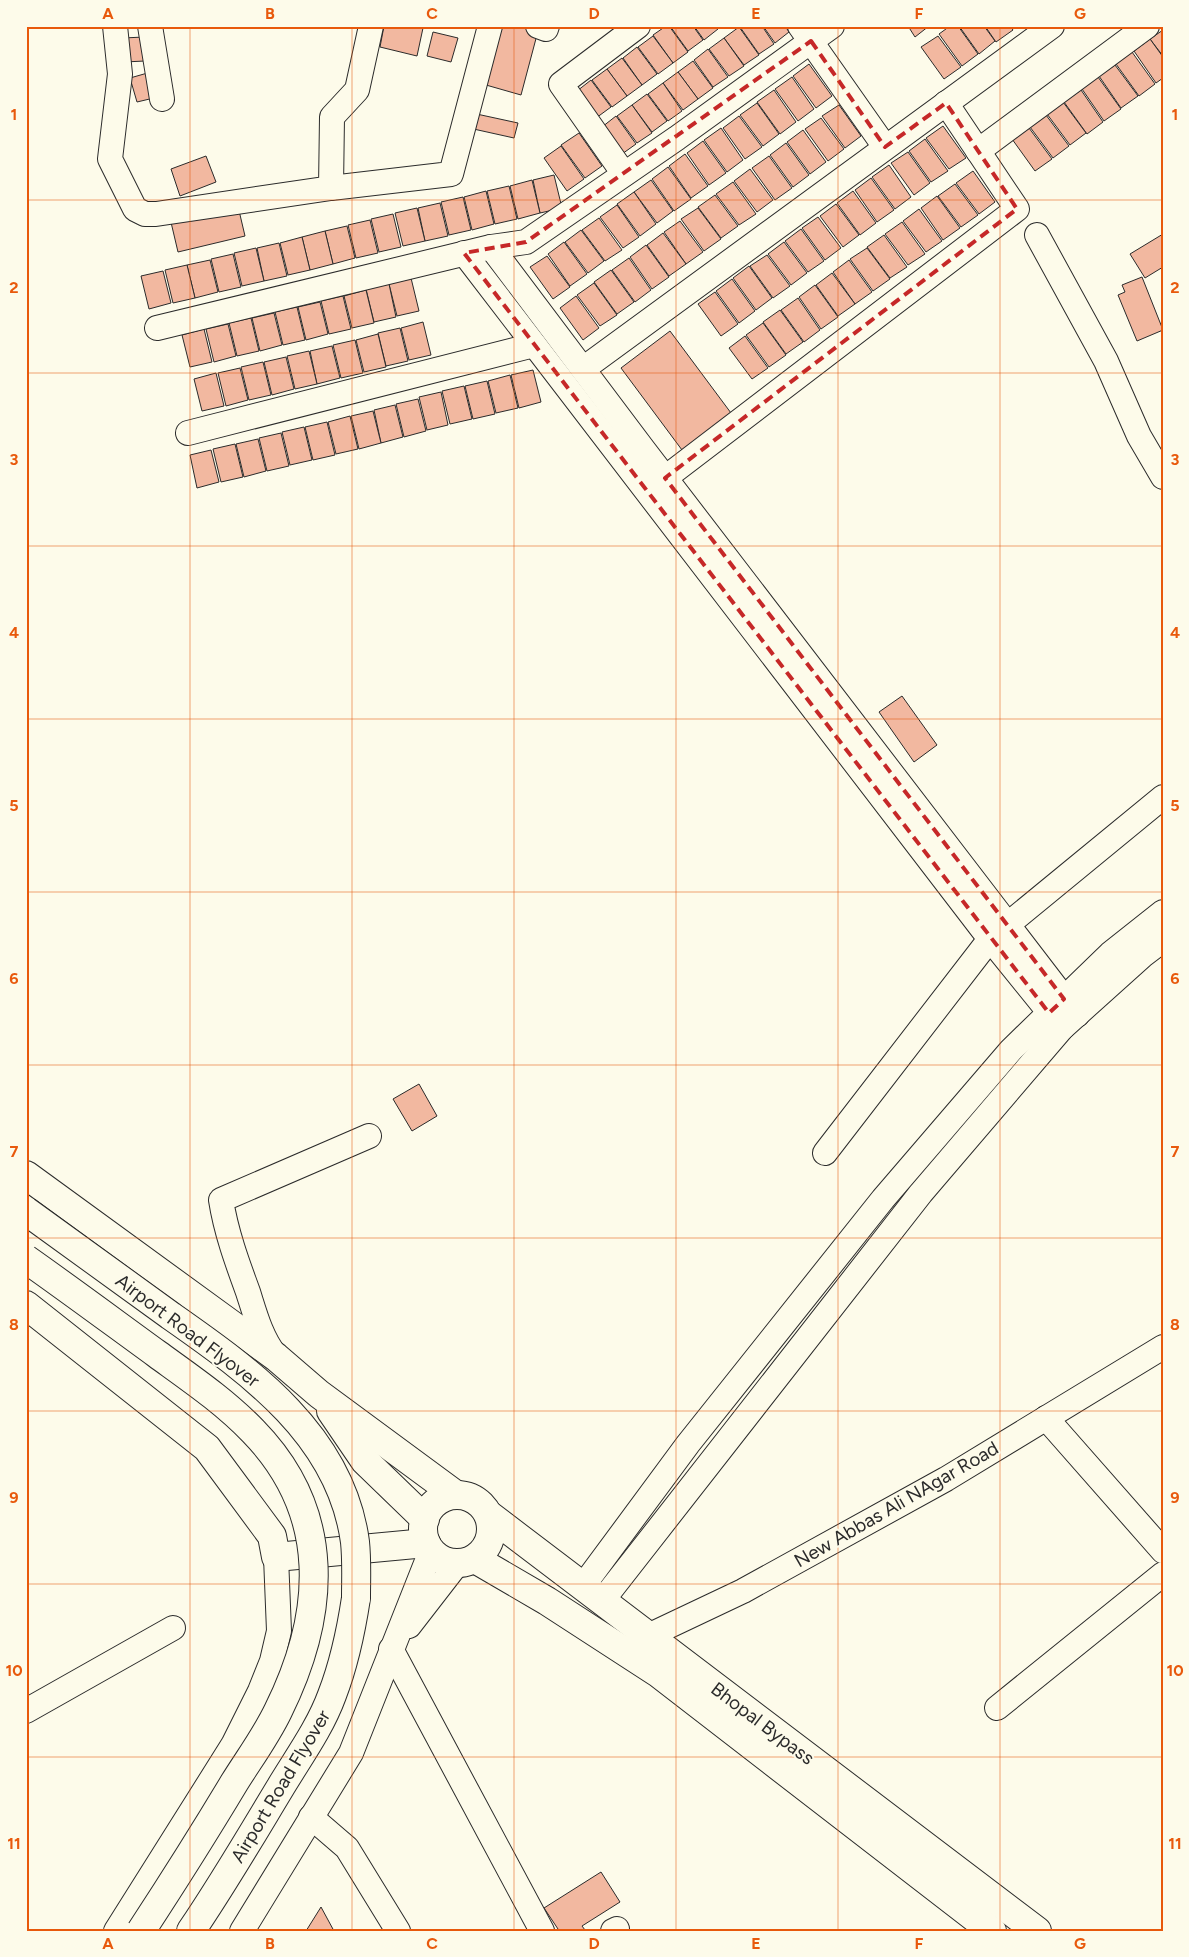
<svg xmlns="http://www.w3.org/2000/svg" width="1189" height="1957" font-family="Figtree,sans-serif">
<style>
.building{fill:#f2b8a0;stroke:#2b2b2b}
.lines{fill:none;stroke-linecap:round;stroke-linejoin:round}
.minor-casing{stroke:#2b2b2b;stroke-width:26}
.major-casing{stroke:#2b2b2b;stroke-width:30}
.minor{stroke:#fdfbea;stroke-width:24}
.major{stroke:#fdfbea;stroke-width:28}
.major-bridge-casing{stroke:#2b2b2b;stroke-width:30;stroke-linecap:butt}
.major-bridge{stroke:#fdfbea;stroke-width:28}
.marked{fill:none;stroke:#c62828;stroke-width:4;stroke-dasharray:10 6;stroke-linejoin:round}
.grid{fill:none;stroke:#e8590c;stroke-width:1;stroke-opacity:0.55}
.labels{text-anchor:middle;stroke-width:4;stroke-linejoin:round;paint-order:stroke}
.street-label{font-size:19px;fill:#2b2b2b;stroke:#fdfbea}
.neatline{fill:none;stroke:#e8590c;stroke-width:2}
.grid-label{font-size:16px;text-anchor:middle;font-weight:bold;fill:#e8590c}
</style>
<rect width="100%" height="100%" fill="#fdfbea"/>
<!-- building -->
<g class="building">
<path d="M384,26h30l9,2 -6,28 -37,-9z"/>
<path d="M494,26h29l15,5 -17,64 -42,-12z"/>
<path d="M666,26h3l19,26 -15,11 -20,-28z"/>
<path d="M670,26h23l10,14 -15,11z"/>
<path d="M694,26h22l2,3 -14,11z"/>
<path d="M741,26h21l12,18 -15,10 -19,-27z"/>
<path d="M763,26h22l4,6 -14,11z"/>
<path d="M908,26h21l-14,11z"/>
<path d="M950,26h8l20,28 -16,12 -23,-32z"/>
<path d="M959,26h25l11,15 -16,13z"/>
<path d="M985,26h25l3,4 -17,12z"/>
<path d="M739,27l20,28 -15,10 -20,-27z"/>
<path d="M1163,30v26l-13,-17z"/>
<path d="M433,32l25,6 -7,24 -24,-6z"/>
<path d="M653,36l20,27 -15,11 -20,-27z"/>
<path d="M938,36l23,31 -17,12 -23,-32z"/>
<path d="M144,37l1,24 -21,1 -1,-24z"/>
<path d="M724,38l20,28 -15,10 -20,-27z"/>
<path d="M1150,39l13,18v21l-7,5 -22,-32z"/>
<path d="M637,47l20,27 -15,11 -19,-27z"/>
<path d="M708,49l20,28 -15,10 -19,-27z"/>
<path d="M1132,52l23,32 -16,12 -23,-32z"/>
<path d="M622,58l20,27 -15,11 -20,-27z"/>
<path d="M693,61l20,27 -15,11 -20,-27z"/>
<path d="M809,64l23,32 -16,12 -23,-32z"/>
<path d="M1115,65l23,31 -17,12 -22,-32z"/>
<path d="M607,69l20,27 -15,11 -20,-27z"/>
<path d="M151,72l7,25 -21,5 -7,-24z"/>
<path d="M678,72l20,27 -15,11 -20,-27z"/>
<path d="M792,77l22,32 -16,12 -23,-32z"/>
<path d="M1098,77l23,32 -17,12 -22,-32z"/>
<path d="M591,80l20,27 -15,11 -19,-27z"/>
<path d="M663,83l19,28 -14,10 -20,-27z"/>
<path d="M774,90l22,32 -16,12 -23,-32z"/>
<path d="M1081,90l22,32 -16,12 -23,-32z"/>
<path d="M647,94l20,27 -15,11 -20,-27z"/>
<path d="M1063,102l23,31 -16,12 -23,-31z"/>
<path d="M757,103l22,31 -16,12 -23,-31z"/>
<path d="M632,105l20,28 -15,10 -20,-27z"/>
<path d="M839,105l22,31 -16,12 -23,-32z"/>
<path d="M472,113l46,10 -4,15 -45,-10z"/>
<path d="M1046,115l23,31 -16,12 -23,-31z"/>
<path d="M616,116l20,28 -14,10 -20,-27z"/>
<path d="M739,116l23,31 -17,12 -22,-31z"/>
<path d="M821,118l23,31 -16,12 -23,-32z"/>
<path d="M943,126l23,32 -17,11 -23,-31z"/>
<path d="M721,128l22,32 -16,12 -23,-32z"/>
<path d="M1029,128l23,31 -17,12 -23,-32z"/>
<path d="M803,130l23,32 -16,12 -23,-32z"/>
<path d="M579,133l23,33 -17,12 -24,-33z"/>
<path d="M925,139l23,32 -17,11 -22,-31z"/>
<path d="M703,141l23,32 -17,12 -22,-32z"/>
<path d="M786,143l23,32 -16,12 -23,-32z"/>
<path d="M561,146l23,33 -17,12 -23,-33z"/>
<path d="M908,152l22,31 -16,12 -23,-32z"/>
<path d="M685,154l23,32 -17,12 -22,-32z"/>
<path d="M206,156l10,26 -36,14 -9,-27z"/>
<path d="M769,156l23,32 -17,12 -23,-32z"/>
<path d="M889,165l22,32 -16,12 -23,-32z"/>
<path d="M668,167l23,32 -17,12 -22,-32z"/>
<path d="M750,169l23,31 -16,12 -23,-31z"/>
<path d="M973,171l22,31 -16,12 -23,-31z"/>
<path d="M554,175l8,33 -22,5 -7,-33z"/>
<path d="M871,178l23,32 -17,12 -22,-32z"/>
<path d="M532,180l8,33 -22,6 -8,-33z"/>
<path d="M651,180l22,31 -16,12 -23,-31z"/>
<path d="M733,182l23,32 -17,11 -23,-31z"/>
<path d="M955,184l23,31 -17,12 -23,-31z"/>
<path d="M509,186l8,33 -22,5 -8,-33z"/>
<path d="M486,191l8,33 -22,6 -8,-33z"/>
<path d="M853,191l23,32 -16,12 -23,-32z"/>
<path d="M634,192l22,32 -16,12 -23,-32z"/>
<path d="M715,195l23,31 -17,12 -23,-31z"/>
<path d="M937,196l23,32 -17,12 -22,-32z"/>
<path d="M463,197l8,33 -22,5 -8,-33z"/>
<path d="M237,202l8,34 -67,16 -8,-34z"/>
<path d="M440,203l8,33 -23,5 -7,-33z"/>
<path d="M836,204l23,31 -16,12 -23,-31z"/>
<path d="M617,205l22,32 -16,11 -23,-31z"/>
<path d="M417,208l8,33 -22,5 -8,-33z"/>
<path d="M698,208l23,31 -17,12 -23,-32z"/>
<path d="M919,209l23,32 -16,11 -23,-31z"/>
<path d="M393,214l8,33 -22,5 -8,-33z"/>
<path d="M818,217l23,31 -16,12 -23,-32z"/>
<path d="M599,218l23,32 -17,11 -23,-31z"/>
<path d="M370,220l8,33 -22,5 -8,-33z"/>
<path d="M680,221l23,31 -17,12 -22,-32z"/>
<path d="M902,222l23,32 -17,11 -23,-31z"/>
<path d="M347,226l8,32 -22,6 -8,-33z"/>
<path d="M801,229l23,32 -16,11 -23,-31z"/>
<path d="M581,230l23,31 -16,12 -23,-31z"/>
<path d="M325,231l8,33 -23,6 -8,-33z"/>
<path d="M663,233l23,31 -17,12 -22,-31z"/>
<path d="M1163,234v33l-18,11 -15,-24z"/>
<path d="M884,235l23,32 -17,11 -23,-31z"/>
<path d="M302,237l8,33 -22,5 -8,-32z"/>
<path d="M564,242l23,32 -17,12 -22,-32z"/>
<path d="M784,242l23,31 -16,12 -23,-31z"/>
<path d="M279,243l8,33 -23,5 -7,-33z"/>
<path d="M646,245l23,32 -17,12 -22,-32z"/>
<path d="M256,248l8,33 -22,5 -8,-33z"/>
<path d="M867,248l23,31 -17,12 -23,-32z"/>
<path d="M233,254l8,33 -22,5 -8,-33z"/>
<path d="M767,255l23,31 -17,12 -23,-32z"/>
<path d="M547,256l23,31 -17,12 -23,-32z"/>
<path d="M629,258l22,32 -16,12 -23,-32z"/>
<path d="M210,260l8,32 -23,6 -8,-33z"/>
<path d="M849,260l23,32 -17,12 -22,-32z"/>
<path d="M187,265l8,33 -22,5 -8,-33z"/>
<path d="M749,266l23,32 -16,12 -23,-32z"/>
<path d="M611,270l23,32 -17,12 -23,-32z"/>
<path d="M163,271l8,32 -22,6 -8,-33z"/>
<path d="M832,273l23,31 -17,12 -22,-31z"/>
<path d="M1142,277l21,53 -26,11 -19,-46 7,-3 -3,-7z"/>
<path d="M411,278l8,33 -22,5 -8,-32z"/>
<path d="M732,279l23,32 -16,12 -23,-32z"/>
<path d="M594,283l23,32 -17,11 -23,-31z"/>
<path d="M389,284l7,33 -22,5 -8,-33z"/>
<path d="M815,285l23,32 -17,12 -22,-32z"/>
<path d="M366,290l8,33 -22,5 -8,-32z"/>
<path d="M715,292l23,32 -17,12 -23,-32z"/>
<path d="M343,296l8,33 -22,5 -8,-33z"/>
<path d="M576,296l23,32 -16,12 -23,-32z"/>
<path d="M798,298l22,32 -16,12 -23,-32z"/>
<path d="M320,302l8,32 -22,6 -8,-33z"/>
<path d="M297,307l8,33 -22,5 -8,-33z"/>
<path d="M780,310l23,32 -17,12 -23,-32z"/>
<path d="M274,313l8,32 -22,6 -8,-33z"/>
<path d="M251,318l8,33 -22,5 -8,-33z"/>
<path d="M423,322l8,33 -22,5 -8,-32z"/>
<path d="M763,323l23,32 -17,12 -23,-32z"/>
<path d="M228,324l8,32 -22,6 -8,-33z"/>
<path d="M400,328l8,33 -22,5 -8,-33z"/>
<path d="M204,329l8,33 -22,5 -8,-32z"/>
<path d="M670,331l61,82 -49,37 -61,-82z"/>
<path d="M378,334l8,33 -22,5 -8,-32z"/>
<path d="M745,336l23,32 -16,11 -23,-31z"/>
<path d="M355,340l8,33 -22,5 -8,-33z"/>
<path d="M332,346l8,32 -23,6 -7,-33z"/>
<path d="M309,351l8,33 -22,5 -8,-33z"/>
<path d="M286,357l8,32 -22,6 -8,-33z"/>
<path d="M263,362l8,33 -22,5 -8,-33z"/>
<path d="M240,368l8,32 -22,6 -8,-33z"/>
<path d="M533,370l8,32 -22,6 -8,-33z"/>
<path d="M216,373l8,33 -22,5 -8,-32z"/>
<path d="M510,375l8,33 -22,5 -8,-32z"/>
<path d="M487,381l8,33 -22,5 -8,-33z"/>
<path d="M464,386l8,33 -22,5 -8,-33z"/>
<path d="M441,392l7,33 -21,5 -8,-33z"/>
<path d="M418,399l8,32 -22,6 -8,-33z"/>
<path d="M395,405l8,32 -22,6 -7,-33z"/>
<path d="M373,411l8,32 -22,6 -8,-33z"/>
<path d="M350,416l8,33 -22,5 -8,-32z"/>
<path d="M327,422l8,33 -22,5 -8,-33z"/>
<path d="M304,427l8,33 -22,5 -8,-33z"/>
<path d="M281,433l8,33 -22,5 -8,-33z"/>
<path d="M258,439l8,32 -22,6 -8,-33z"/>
<path d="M235,444l8,33 -22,5 -8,-33z"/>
<path d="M211,450l8,32 -22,6 -7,-33z"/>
<path d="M902,696l35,49 -23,17 -35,-50z"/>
<path d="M419,1084l18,32 -25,15 -19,-32z"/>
<path d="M601,1872l19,30 -38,24 3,4 -2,1h-27l2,-2 -14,-21z"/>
<path d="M321,1907l13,24h-28z"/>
</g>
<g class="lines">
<defs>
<g id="minor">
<path d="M115,26l5,48 -10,85 25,50 10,5h11l175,-26 1,-71 25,-27 14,-64"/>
<path d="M150,26l12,73"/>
<path d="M538,26l8,3 1,-3"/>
<path d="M800,26l85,121"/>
<path d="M978,151l169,-125"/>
<path d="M624,174l-63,-90 77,-58"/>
<path d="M331,188l120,-14 39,-148"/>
<path d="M1037,235l69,126 33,75 24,41"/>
<path d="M491,247l152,202 434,566"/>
<path d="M464,253l526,686 72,89"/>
<path d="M157,328l334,-81 35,-5 151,-104 155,-112"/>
<path d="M583,369l469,-343"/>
<path d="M188,433l346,-88"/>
<path d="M665,478l352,-269 -71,-106"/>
<path d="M825,1153l165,-214 173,-142"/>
<path d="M275,1355c-14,-18 -20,-41 -27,-63 -11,-30 -22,-60 -27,-92l148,-64"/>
<path d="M1046,1418l117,133"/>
<path d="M583,1586l105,-142 195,-245 128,-149 99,-96 53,-42"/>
<path d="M602,1601l319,-408 141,-165 80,-72 21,-16"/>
<path d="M409,1626l48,-62"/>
<path d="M634,1646l14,-10 95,-45 203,-112 217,-132"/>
<path d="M391,1649l151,282"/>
<path d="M997,1708l166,-134"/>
<path d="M26,1711l147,-83"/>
<path d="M311,1817l36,31 51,83"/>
<path d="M116,1931l117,-186 27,-54 12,-30 7,-30 -3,-74"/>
<path d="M242,1931l109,-178 80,-202"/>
<path d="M613,1931l4,-2"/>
</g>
<g id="major">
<path d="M26,1175l250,182 43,37 137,101"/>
<path d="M26,1305l181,143 65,88 4,21 150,-14"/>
<path d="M331,1411l34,50 60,58"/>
<circle cx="457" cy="1529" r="34"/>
<path d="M489,1515l548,416"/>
<path d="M475,1559l72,42 111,72 334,258"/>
<path d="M191,1931c32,-47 60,-95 89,-143 18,-30 40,-60 52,-93 12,-31 19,-64 24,-97"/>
</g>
</defs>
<!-- minor casing -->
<use href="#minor" class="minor-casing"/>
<!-- major casing -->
<use href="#major" class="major-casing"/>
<!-- minor -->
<use href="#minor" class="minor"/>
<!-- major -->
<use href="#major" class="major"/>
<defs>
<g id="major-bridge">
<path d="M26,1211c49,35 97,70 145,105 80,56 170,120 184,226 2,19 1,37 1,56"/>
<path d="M26,1259c44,31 87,63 131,95 33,24 67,47 96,77 80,82 73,183 25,280 -12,25 -29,48 -44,72 -30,50 -61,99 -93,148"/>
</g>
</defs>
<!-- major-bridge casing -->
<use href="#major-bridge" class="major-bridge-casing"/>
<!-- major-bridge -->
<use href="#major-bridge" class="major-bridge"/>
</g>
<!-- marked area -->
<path class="marked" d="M811,41l74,106 61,-44 71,106 -352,269 399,521 -15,14 -585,-760 62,-11z"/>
<!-- grid -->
<path class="grid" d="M190,26v1905M352,26v1905M514,26v1905M676,26v1905M838,26v1905M1000,26v1905M26,200h1137M26,373h1137M26,546h1137M26,719h1137M26,892h1137M26,1065h1137M26,1238h1137M26,1411h1137M26,1584h1137M26,1757h1137"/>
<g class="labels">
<!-- street labels -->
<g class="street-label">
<text transform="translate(188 1330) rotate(37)" y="7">Airport Road Flyover</text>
<text transform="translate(896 1504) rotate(-30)" y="7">New Abbas Ali NAgar Road</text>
<text transform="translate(763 1723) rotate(37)" y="7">Bhopal Bypass</text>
<text transform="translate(280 1786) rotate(-59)" y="7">Airport Road Flyover</text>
</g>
</g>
<!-- border -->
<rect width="1189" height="1957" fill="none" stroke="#fdfbea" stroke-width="55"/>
<rect x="28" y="28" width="1134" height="1902" class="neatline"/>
<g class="grid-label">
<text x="108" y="19">A</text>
<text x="270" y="19">B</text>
<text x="432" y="19">C</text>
<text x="594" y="19">D</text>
<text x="756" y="19">E</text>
<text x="919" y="19">F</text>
<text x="1080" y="19">G</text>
<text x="14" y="120">1</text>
<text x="1175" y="120">1</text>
<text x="14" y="293">2</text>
<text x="1175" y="293">2</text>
<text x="14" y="465">3</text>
<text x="1175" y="465">3</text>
<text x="14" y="638">4</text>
<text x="1175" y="638">4</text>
<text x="14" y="811">5</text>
<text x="1175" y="811">5</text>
<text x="14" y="984">6</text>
<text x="1175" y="984">6</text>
<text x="14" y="1157">7</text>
<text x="1175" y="1157">7</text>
<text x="14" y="1330">8</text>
<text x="1175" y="1330">8</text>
<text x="14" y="1503">9</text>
<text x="1175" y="1503">9</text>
<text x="14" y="1676">10</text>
<text x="1175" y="1676">10</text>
<text x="14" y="1849">11</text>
<text x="1175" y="1849">11</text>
<text x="108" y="1949">A</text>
<text x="270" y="1949">B</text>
<text x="432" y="1949">C</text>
<text x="594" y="1949">D</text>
<text x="756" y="1949">E</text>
<text x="919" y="1949">F</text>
<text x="1080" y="1949">G</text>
</g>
</svg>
